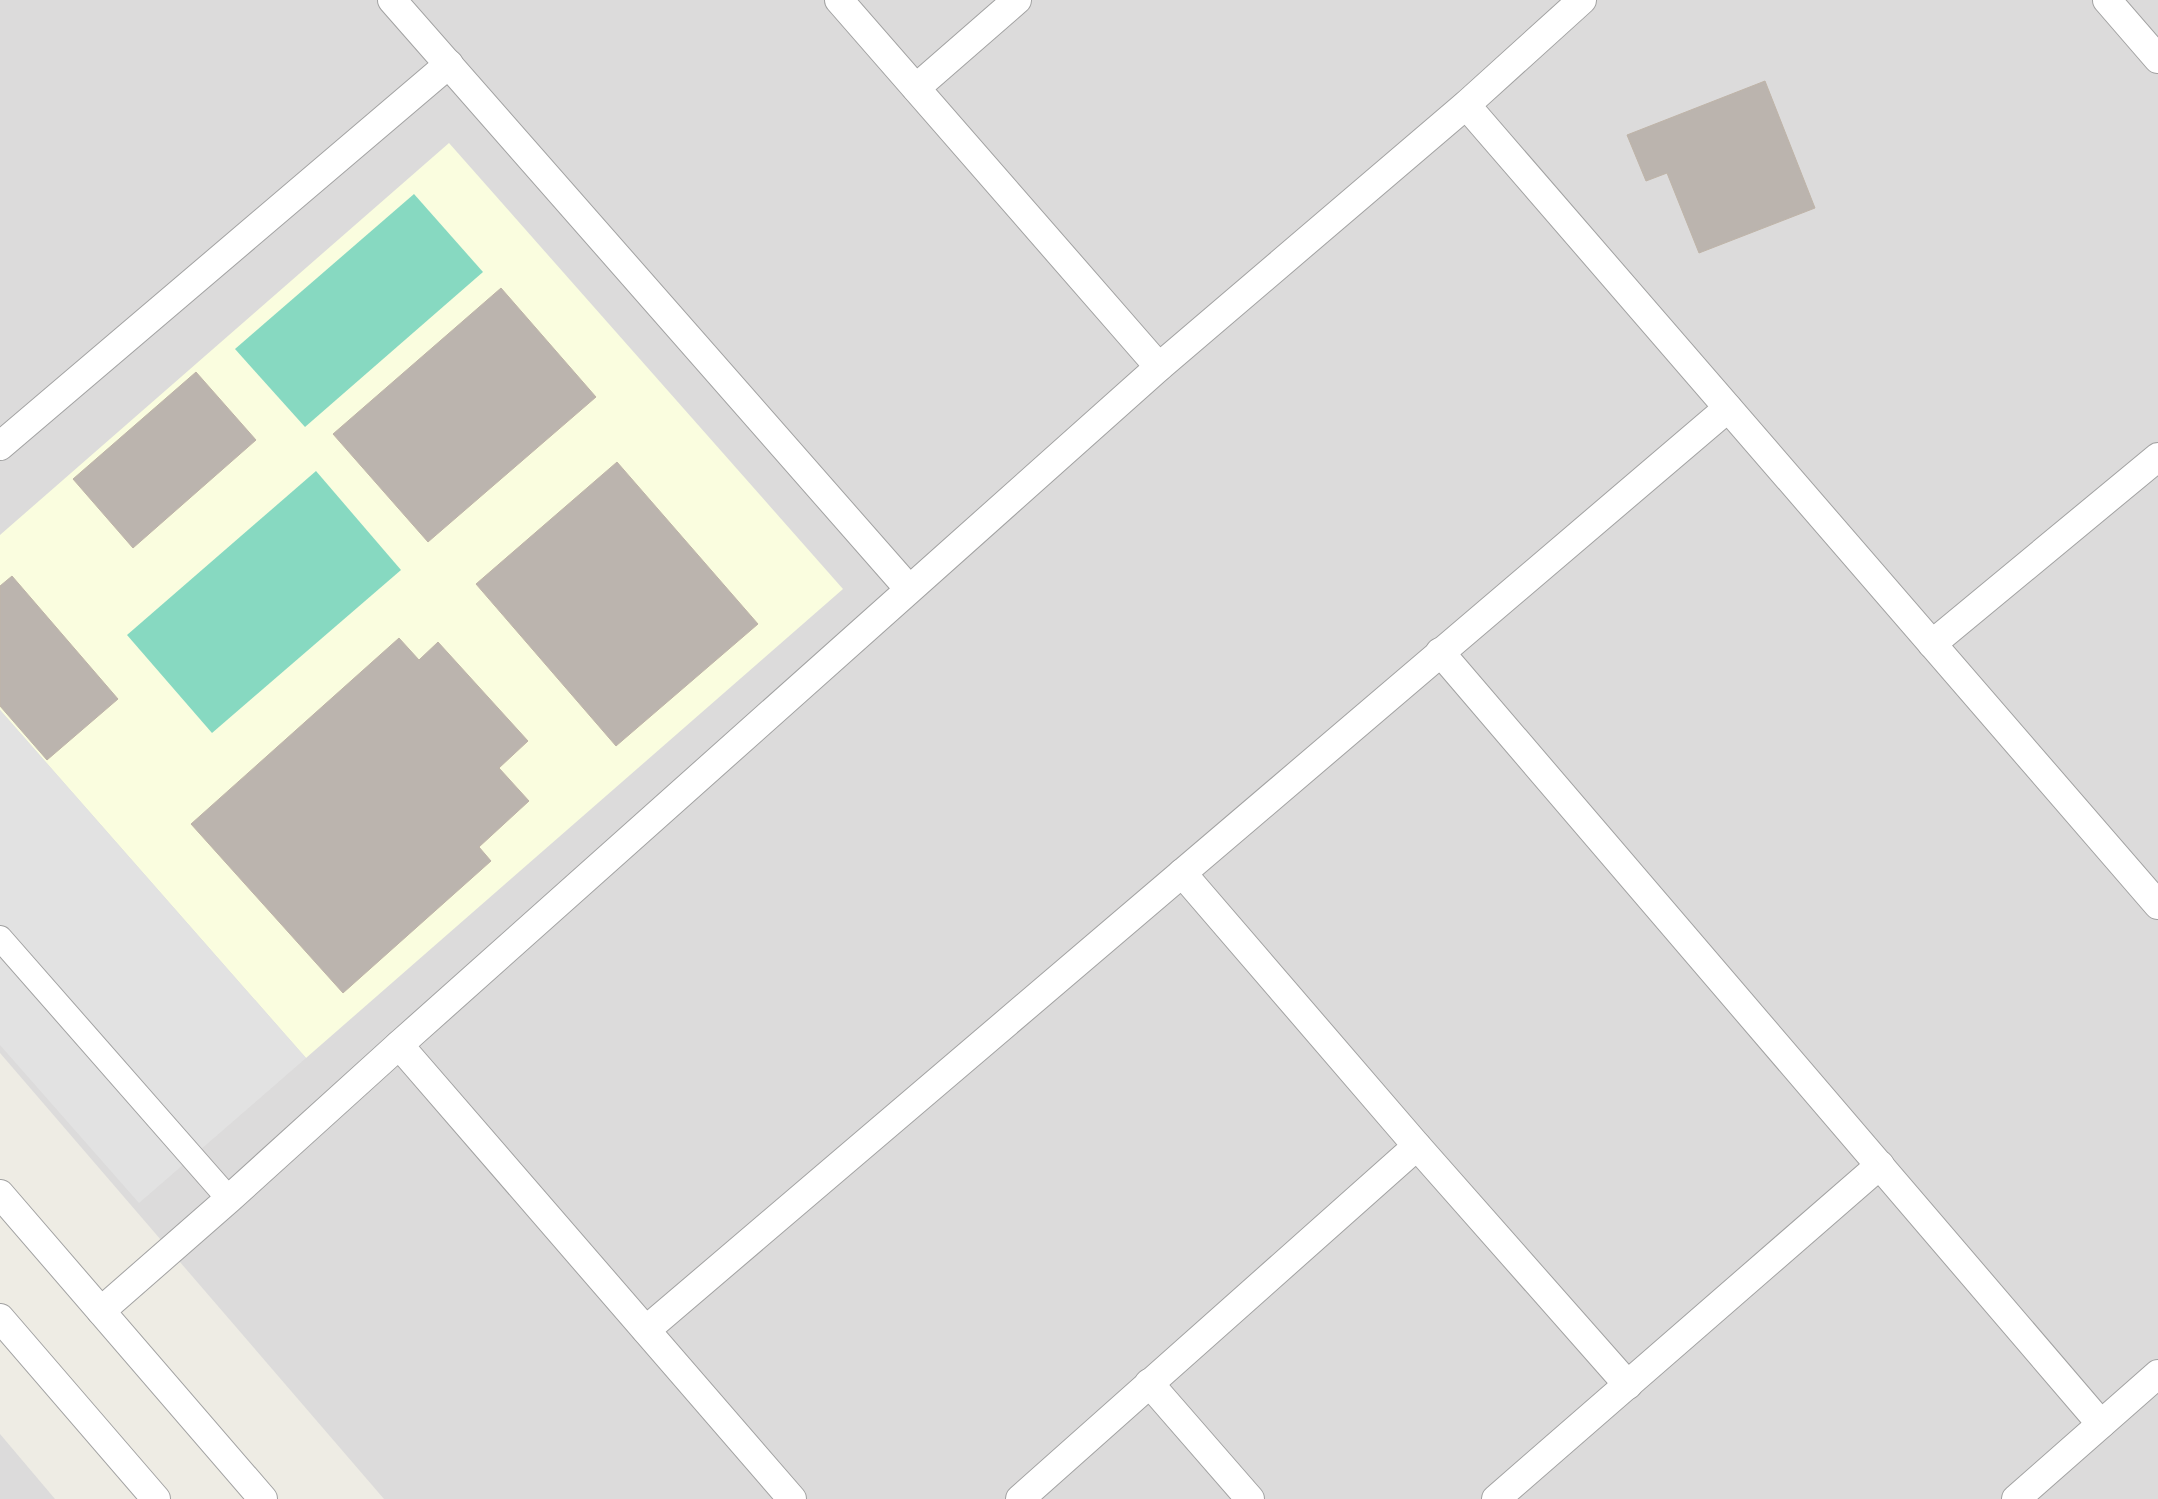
<svg xmlns="http://www.w3.org/2000/svg" width="2158" height="1499" font-family="'DejaVu Sans',sans-serif">
<style>
.residential{fill:#dcdbdb}
.education{fill:#fafddf}
.pitch{fill:#87d9c1}
.parking{fill:#e2e2e2}
.building{fill:#bbb4ae;stroke:#bfb4a8}
.lines{fill:none;stroke-linecap:round;stroke-linejoin:round}
.service-casing{stroke:#a2a2a2;stroke-width:26}
.minor-casing{stroke:#a2a2a2;stroke-width:30}
.tertiary-casing{stroke:#a2a2a2;stroke-width:30}
.service{stroke:#fff;stroke-width:24}
.minor{stroke:#fff;stroke-width:28}
.tertiary{stroke:#fff;stroke-width:28}
</style>
<rect width="100%" height="100%" fill="#eeece4"/>
<!-- residential -->
<g class="residential">
<path d="M0,0h2158v1499h-1774l-384,-446z"/>
<path d="M0,1434l55,65h-55z"/>
</g>
<!-- education -->
<path class="education" d="M449,143l394,446 -537,469 -306,-348v-175z"/>
<!-- pitch -->
<g class="pitch">
<path d="M414,194l69,78 -178,155 -70,-78z"/>
<path d="M316,471l85,99 -189,163 -85,-98z"/>
</g>
<!-- parking -->
<path class="parking" d="M0,710l306,348 -167,145 -139,-158z"/>
<!-- building -->
<g class="building">
<path d="M1765,81l50,127 -116,45 -32,-80 -21,8 -19,-46z"/>
<path d="M501,288l95,109 -168,145 -95,-108z"/>
<path d="M196,372l60,68 -123,108 -60,-69z"/>
<path d="M617,462l141,162 -142,122 -140,-162z"/>
<path d="M12,576l106,123 -71,61 -47,-54v-120z"/>
<path d="M399,638l20,22 19,-18 90,99 -29,27 30,33 -50,46 12,14 -148,132 -152,-169z"/>
</g>
<g class="lines">
<defs>
<path id="service" d="M0,938l229,261"/>
<g id="minor">
<path d="M392,0l517,589"/>
<path d="M839,0l320,367"/>
<path d="M2107,0l51,59"/>
<path d="M916,88l101,-88"/>
<path d="M1466,105l692,800"/>
<path d="M0,446l449,-382"/>
<path d="M1932,644l226,-187"/>
<path d="M1440,652l661,772"/>
<path d="M1182,873l235,273 211,239"/>
<path d="M399,1045l393,454"/>
<path d="M101,1311l128,-112 170,-154 760,-678 307,-262 116,-105"/>
<path d="M646,1330l1082,-922"/>
<path d="M1149,1383l101,116"/>
<path d="M1020,1499l397,-353"/>
<path d="M1496,1499l384,-334"/>
<path d="M2016,1499l142,-125"/>
</g>
<g id="tertiary">
<path d="M0,1194l263,305"/>
<path d="M0,1318l156,181"/>
</g>
</defs>
<!-- service casing -->
<use href="#service" class="service-casing"/>
<!-- minor casing -->
<use href="#minor" class="minor-casing"/>
<!-- tertiary casing -->
<use href="#tertiary" class="tertiary-casing"/>
<!-- service -->
<use href="#service" class="service"/>
<!-- minor -->
<use href="#minor" class="minor"/>
<!-- tertiary -->
<use href="#tertiary" class="tertiary"/>
</g>
</svg>
